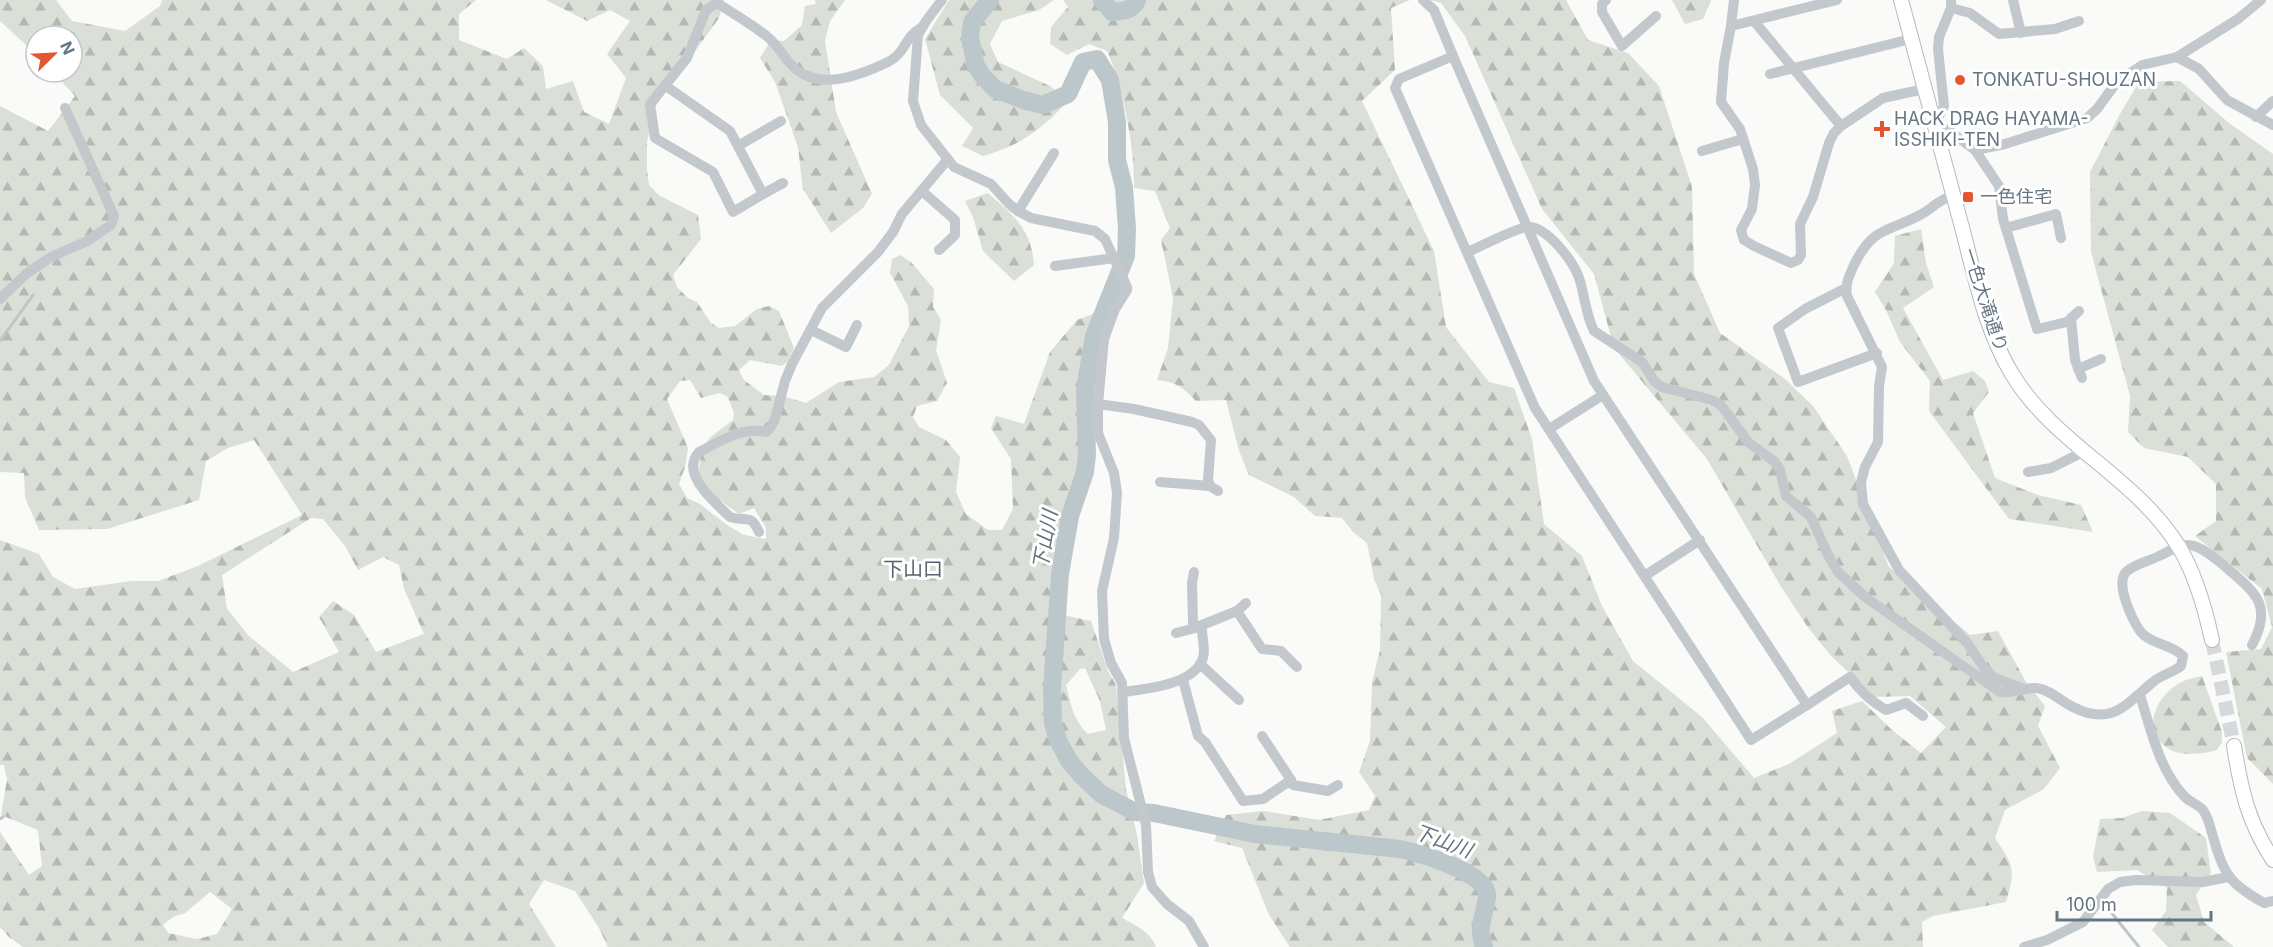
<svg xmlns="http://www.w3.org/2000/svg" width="2273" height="947" font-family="Inter,'Noto Sans JP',sans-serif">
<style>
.forest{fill:url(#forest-firs);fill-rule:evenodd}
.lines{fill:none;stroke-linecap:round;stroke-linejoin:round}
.stream{stroke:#bbc7cb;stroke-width:3}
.river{stroke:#bbc7cb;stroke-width:18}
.major-tunnel{stroke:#d5d9db;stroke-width:14;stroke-dasharray:14 7;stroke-linecap:butt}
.major-casing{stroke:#b5babe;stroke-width:16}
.minor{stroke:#c3c8cc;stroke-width:10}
.major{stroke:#fff;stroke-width:14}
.poi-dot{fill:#e4572e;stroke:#fff;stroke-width:2}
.labels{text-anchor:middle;stroke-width:6;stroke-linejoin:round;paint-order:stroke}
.poi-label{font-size:18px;fill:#657683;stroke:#fff;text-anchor:start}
.street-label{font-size:18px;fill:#657683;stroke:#fff}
.water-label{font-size:20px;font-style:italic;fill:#60757c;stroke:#fff}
.neighbourhood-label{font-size:20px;fill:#57646e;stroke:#fff}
</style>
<defs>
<pattern id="forest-firs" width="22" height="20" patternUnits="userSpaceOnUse" patternTransform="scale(1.5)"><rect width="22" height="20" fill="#dadfd7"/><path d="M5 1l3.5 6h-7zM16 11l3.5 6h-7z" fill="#b4b9b4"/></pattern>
</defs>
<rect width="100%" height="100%" fill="#fafaf8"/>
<!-- forest -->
<g class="forest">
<path d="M0,0h56l16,21 53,10 35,-25 2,-6h314l-17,14v26l48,19 17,-11 19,18 3,23 27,-8 11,31 25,12 17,-46 -19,-24 23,-33 -20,-11 -23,11 -41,-21h178l-5,18 -64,89 -8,35v28l2,15 11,11 38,19 3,24 -28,36 4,12 11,11 9,4 14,21 8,5 16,-2 22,-17 12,-3 10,5 15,37 -6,13 -6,5 -32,-6 -11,10 5,10 20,15 19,1 23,7 33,-21 35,-5 15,-12 20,-39 -1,-20 -18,-33 2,-14 8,-4 11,7 23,27 -1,18 8,13 -5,30 11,33 -10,18 -20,5 -4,11 6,10 27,13 14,17 -4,35 10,22 22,16h14l11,-21 -2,-50 -20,-31 5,-12 28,8 26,-72 27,-32 18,-7 -8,29 -6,52 -2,74 -20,73 -5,72 37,8 17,50 8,14 10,104 11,46 7,48 -22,35c13,7 29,14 34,29h-548l-9,-19 -24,-37 -31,-11 -15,24 27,43h-533l-14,-10 -9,-10v-95l29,43 13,-9 -4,-36 -37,-15 6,-36 -3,-14h-4v-225l39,14 14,23 22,12 57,-8h26l40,-15 104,-51 -48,-75 -26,8 -22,13 -7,39 -92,29 -68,1 -14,-33 -1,-24 -24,-1v-366l48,25 27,-35 -22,-24h19v-36h-36v18l-36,-33zM690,380l11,18 18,-5 8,3 7,16 -1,8c-34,25 -31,23 -35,65l41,29 15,-6 12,20v11l-22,-4 -17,-10 -27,-21 -13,-6 -8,-14 6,-17 3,-19 -21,-49 13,-18zM311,518l12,1 22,27 13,24 25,-13 16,8 5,24 20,45 -48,18 -22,-37 -21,-14 -14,16 20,35 -46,20 -44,-36 -22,-27 -5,-34zM1085,668l15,33 6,29 -18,4c-15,-14 -17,-30 -22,-49l14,-16zM210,892l22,17 -15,25 -20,5 -29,-6 -5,-8 10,-8 12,-4z"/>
<path d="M815,0h30l-15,21 -5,20 11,71 36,82 -9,14 -32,25 -28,-44 -5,-42 -23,-65 -15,-24 11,-18 13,1 18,-16 3,-19 11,-2z"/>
<path d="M949,0h105l-15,10 -37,11 -12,23 8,18 52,24 18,15c-26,28 -48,45 -85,55l-21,-10 11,-18 -33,-33 -15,-56z"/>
<path d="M1063,0h347l-19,8 4,62 -33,31 72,150 12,76 43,55 25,6 18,51 12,85 38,32 20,50 31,55 69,56 52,61 35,-14 48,-31 -5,-22 30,-10 30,29 29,23 25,-26 -36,-31 -35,1 -44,-41 -24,-30 -27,-41 -73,-126 -93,-111 -20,-74 -52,-65 -77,-173 -24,-33 -10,-3h135l22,40 40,13 31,33 33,101 2,87 26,59 65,46 28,27 34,50 42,111 81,68 28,-4 28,51 19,24 -7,20 22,42 -16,21 -39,21 -10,28c19,29 21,30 11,64l-73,14 -11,6 1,25h-633l-21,-32 -27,-67 -28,-7 12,-26 38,-4 55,9 50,-10 6,-14 -16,-24 11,-31 2,-59 8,-32 1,-55 -7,-16 -7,-36 -14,-11 -11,-14 -27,-2 -21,-19 -45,-22 -10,-24 -13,-51 -30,1c-12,-13 -21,-20 -39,-21l11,-32 5,-50 -12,-58 9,-12 -15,-37 -21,-3c1,-39 -11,-102 -27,-137l-18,-7 -22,11 -17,-11 1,-17 17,-20z"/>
<path d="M1672,0h39v1l-8,18 -18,5z"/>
<path d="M2180,81l49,42 44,31v630l-26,-26 -21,-106 35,-3 11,-22 -10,-38 -67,-53 21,-15v-37l-28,-27 -44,-9 -16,-16 2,-36 -39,-144 -1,-80 30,-58 19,-32z"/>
<path d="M988,193c26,23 43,35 46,72l-20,16 -31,-30 -10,-34 -8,-16z"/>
<path d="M1921,229l5,34 8,24 -31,21 40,72 30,-9 12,10 4,11 -16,21 22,65 43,17 43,10 12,27 -84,-13 -80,-108 1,-30 -30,-39 -14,-32 -11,-18 19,-29 1,-27z"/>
<path d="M2202,676l20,56v10l-5,8c-14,4 -37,7 -50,-2 -27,-21 -9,-56 17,-67 5,-3 12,-3 18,-5z"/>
<path d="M2142,811l28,2 36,25 5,35 -15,22 8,27 30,25h-66l-16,-17 14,-19 1,-23 -30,-18 -40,2 -4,-15 7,-38 22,-1z"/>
</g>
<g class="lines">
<!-- stream -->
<g class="stream">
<path d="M0,341l33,-46"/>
<path d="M0,819l3,-2"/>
<path d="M2106,906l33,41"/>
</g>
<!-- river -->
<g class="river">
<path d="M990,0l-18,22 -2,16 6,28 6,9 13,14 31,12 17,4 25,-11 15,-32 14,-3 13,21 7,42v38l7,27 3,42 -1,27 -32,80 -9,53 2,66 -2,17 -15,44 -10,58 -8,115 1,34 5,17 11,21 14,16 18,17 34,18 19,1 101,21 145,15c18,4 89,24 87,47 -2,21 -11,29 -3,51"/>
<path d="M1102,0l10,12c11,-1 21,-1 25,-12"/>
</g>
<!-- major-tunnel -->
<path class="major-tunnel" d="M2212,640l22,106"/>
<defs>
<g id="major">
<path d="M1901,0c19,73 39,146 59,220 14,51 24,108 52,154 42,70 124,103 167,173 17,28 26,61 33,93"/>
<path d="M2234,746c7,44 14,76 39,114"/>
</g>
</defs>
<!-- major casing -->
<use href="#major" class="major-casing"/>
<!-- minor -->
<g class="minor">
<path d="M942,0l-16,21 -8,14 -5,66 8,24 33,42 37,17 18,20 9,7 13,7 64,13 10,8 22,48v3l-12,19 -11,30 -6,65v29l16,40 3,20 -3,45 -12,53 2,48 7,24 11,20 2,55 22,87 2,47 4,15 15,17 22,17 15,26"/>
<path d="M1423,0l11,10 19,46"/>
<path d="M1606,0l-4,4v8l20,34 34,-30"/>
<path d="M1837,0l-106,26 -7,37 -3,39 19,27 13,40 2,16 -3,24 -11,21 3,10 10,6 37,17 7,-3 3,-5 -1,-31 13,-27 16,-54 5,-10 7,-7 42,-28 41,-9"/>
<path d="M1951,0v8l-12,29 -1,12 6,57 -9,18 13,6 27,20 30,-6 82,-26 10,-9 19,-26 26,-18 35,-8 61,-38 23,-19"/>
<path d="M2013,0l8,33"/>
<path d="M1951,8l19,5 29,21 56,-5 24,-8"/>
<path d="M1754,21l87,105"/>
<path d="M1731,26l3,-26"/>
<path d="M1453,56l141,325 213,324 -56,35 -216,-332 -140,-320 4,-9z"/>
<path d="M2177,57l22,12 28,31 46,25"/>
<path d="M1770,74l141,-35"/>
<path d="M666,86l64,45 33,63 -30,18 -20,-40 -58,-34 -5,-34 37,-46 19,-48 11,-7c17,11 37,22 53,36 10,9 16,23 27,31 26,20 64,5 91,-8 18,-9 16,-25 34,-35"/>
<path d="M2256,117l17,-16"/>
<path d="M738,146l43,-25"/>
<path d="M1975,150l24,36 4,33 34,110 30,-7 12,-11"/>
<path d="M1702,151l41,-12"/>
<path d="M922,191l33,29v15l-16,15"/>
<path d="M763,194l20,-11"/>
<path d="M1954,195c-19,6 -21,14 -36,21 -33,17 -45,11 -64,49 -5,11 -9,19 -7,31l35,71 -3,19 -1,56 -13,25 -4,15 2,22 36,66 69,74 16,24 10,10 28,10"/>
<path d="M1018,211l36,-58"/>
<path d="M2006,228l50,-14 5,24"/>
<path d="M1468,252c11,-5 50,-25 60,-25 20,0 47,36 52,54 5,17 6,34 14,50l48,31 13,20 7,5 50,13 9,5 27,37 27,20 5,8 6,26 25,21 17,38 10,17 27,25 135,95c12,2 24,-5 36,-4 13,1 26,14 37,19 39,20 53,-3 80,-25 8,-7 19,-9 28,-16l2,-10c-11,-12 -32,-11 -43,-25 -8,-12 -25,-47 -14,-59 8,-8 24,-11 33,-16 9,-4 21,-12 30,-11 13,1 30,16 39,24 28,24 45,37 24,76"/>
<path d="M1055,266l59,-8"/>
<path d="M1846,288l-41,21 -27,19 20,54 79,-29"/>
<path d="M0,299l26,-25 25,-17 36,-16 24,-16 3,-9 -49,-108"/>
<path d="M2071,318l4,42 7,18"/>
<path d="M811,330l35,17 11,-22"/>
<path d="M2078,369l23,-10"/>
<path d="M1098,404l36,5 58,13 7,3 12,15 -3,40 2,6 8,5"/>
<path d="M1549,429l54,-34"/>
<path d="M2028,472l23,-4 32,-16"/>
<path d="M1160,482l50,4"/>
<path d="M759,532c-9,-19 -12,-10 -29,-15 -14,-14 -51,-43 -31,-65 20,-10 44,-26 67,-20l4,-4 5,-9 10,-38 7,-17 30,-56 56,-56 15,-20 9,-18 46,-55"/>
<path d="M1194,572l-2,11 1,40 9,7"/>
<path d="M1646,575l54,-35"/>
<path d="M1237,611l25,38 19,2 16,16"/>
<path d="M1176,633l23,-6"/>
<path d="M1200,664l39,36"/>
<path d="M1183,680l15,56 7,6 38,59 20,-2 28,-19 -29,-44"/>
<path d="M1123,692c24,-3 71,-7 80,-34 3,-11 -2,-22 -1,-33l35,-14 9,-8"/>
<path d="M2140,695c11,35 19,74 44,101 5,6 14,8 19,14 6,8 8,21 11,30 10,36 18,45 50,63l9,-2"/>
<path d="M1807,705l43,-28c10,14 20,24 36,33l20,-7 17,13"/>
<path d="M1291,780l2,5 35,6 10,-6"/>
<path d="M2024,947l23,-7 36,-18 25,-33 12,-7 16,-2 67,2 25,-5"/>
</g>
<!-- major -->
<use href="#major" class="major"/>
</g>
<!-- markers -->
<g class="poi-dot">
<circle cx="1960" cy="80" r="6"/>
<path d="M1879 120h6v6h6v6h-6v6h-6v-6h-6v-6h6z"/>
<rect x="1962" y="191" width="12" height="12" rx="3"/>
</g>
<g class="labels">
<!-- poi labels -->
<g class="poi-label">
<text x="1972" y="86">TONKATU-SHOUZAN</text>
<text x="1894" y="125">HACK DRAG HAYAMA-<tspan x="1894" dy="21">ISSHIKI-TEN</tspan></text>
<text x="1980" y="203">一色住宅</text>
</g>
<!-- street labels -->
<g class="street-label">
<text transform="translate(1985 300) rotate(72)" y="6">一色大滝通り</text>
</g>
<!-- water labels -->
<g class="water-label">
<text transform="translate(1045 540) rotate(-80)" y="7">下山川</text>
<text transform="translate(1443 841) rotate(20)" y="7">下山川</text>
</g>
<!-- neighbourhood labels -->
<g class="neighbourhood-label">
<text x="913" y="576">下山口</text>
</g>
</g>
<!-- north arrow -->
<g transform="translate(54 54) rotate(66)"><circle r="28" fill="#ffffff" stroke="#c1c8cd" stroke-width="1.5"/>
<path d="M0-4.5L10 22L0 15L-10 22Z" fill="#e4572e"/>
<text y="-9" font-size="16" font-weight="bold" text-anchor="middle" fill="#657683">N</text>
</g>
<!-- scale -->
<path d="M2057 911v9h154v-9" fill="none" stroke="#657683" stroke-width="3"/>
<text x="2066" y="911" font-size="18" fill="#657683" stroke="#ffffff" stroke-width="4.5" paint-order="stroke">100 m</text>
</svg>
